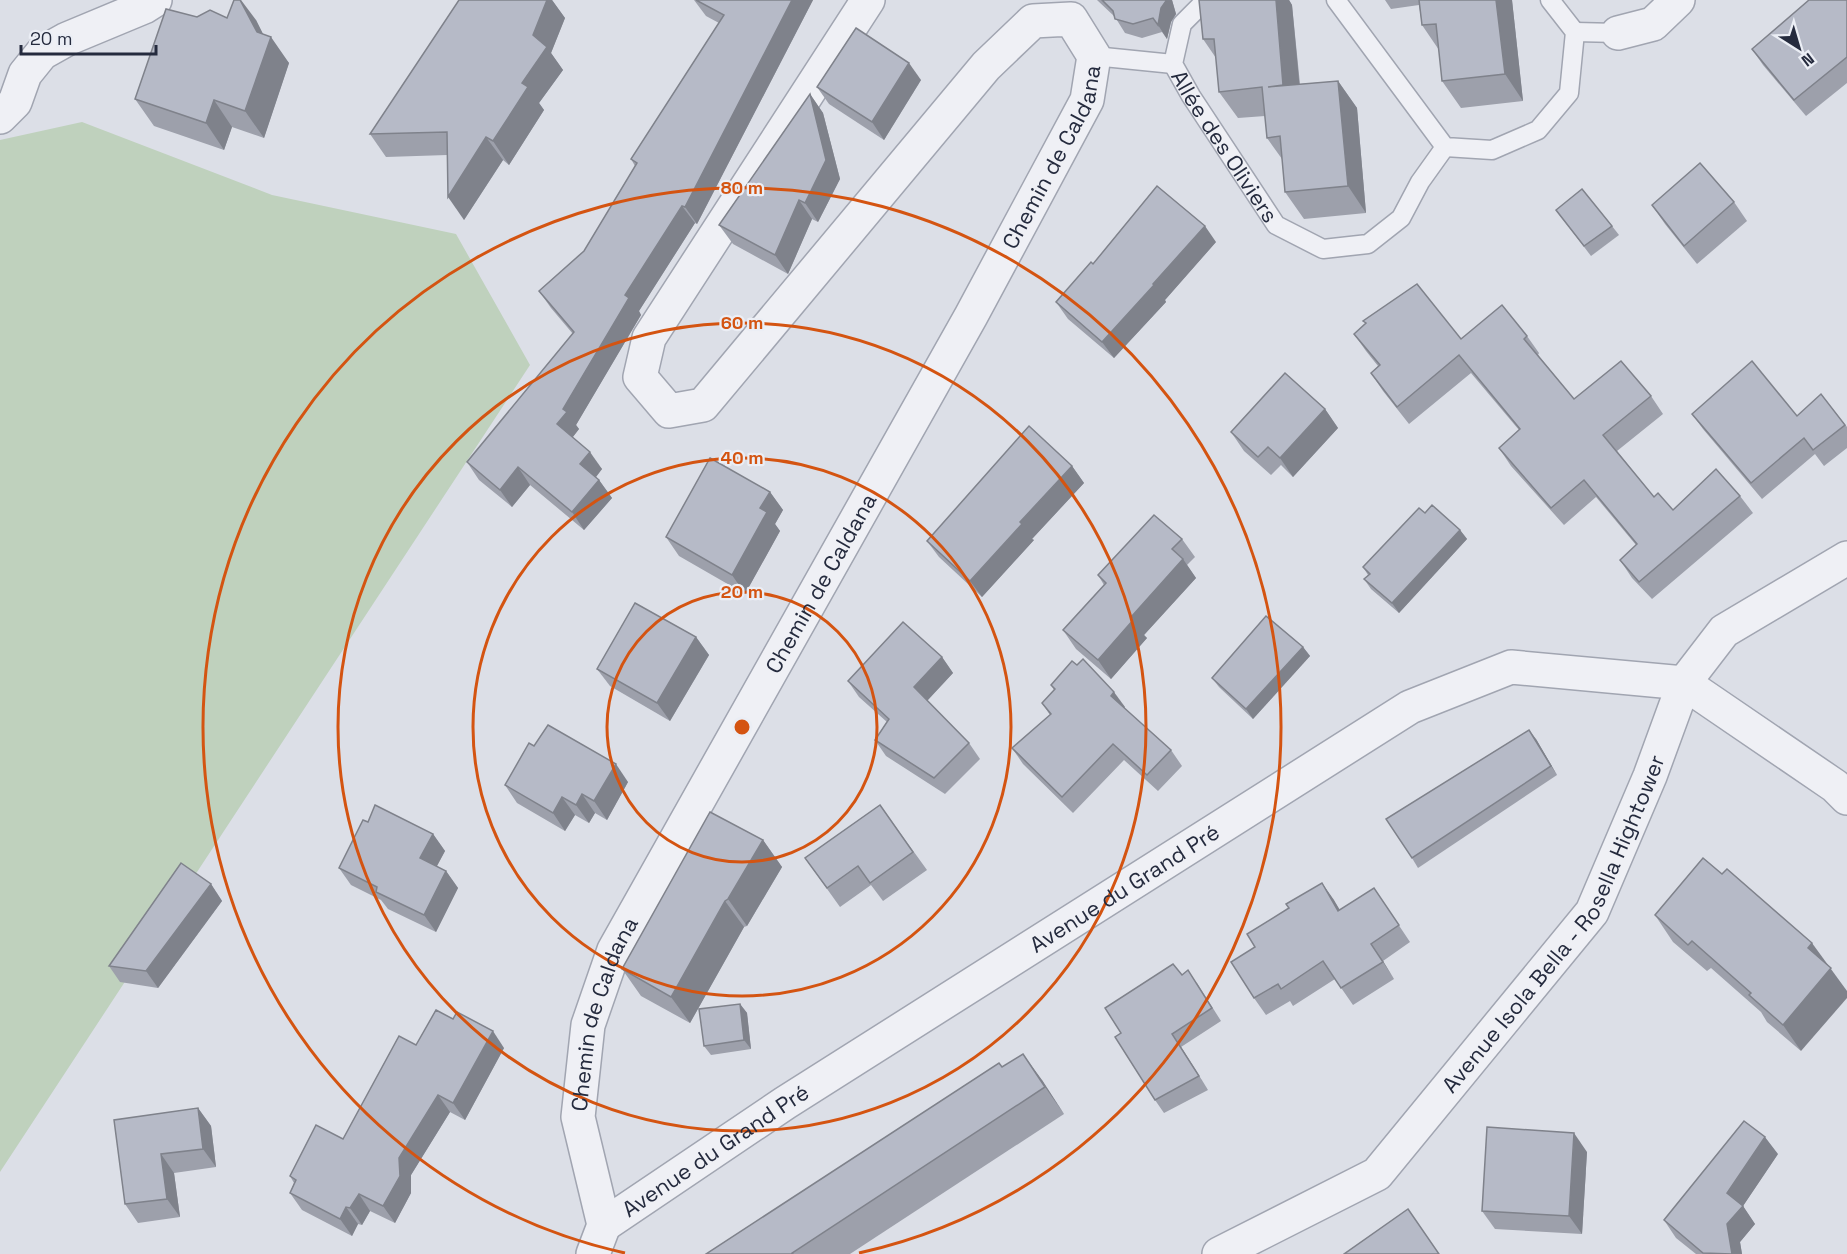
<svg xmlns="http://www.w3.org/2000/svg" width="1847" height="1254" font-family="'Space Grotesk',sans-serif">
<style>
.green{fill:#bfd1bd}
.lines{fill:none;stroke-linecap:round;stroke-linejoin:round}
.service-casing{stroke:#a1a5b1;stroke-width:21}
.minor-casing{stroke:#a1a5b1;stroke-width:36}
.service{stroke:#eff0f5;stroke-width:18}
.minor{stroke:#eff0f5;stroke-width:33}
.wall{fill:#9da0ab}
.shaded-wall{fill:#7f828b}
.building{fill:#b6bac7;stroke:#7f828b;stroke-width:1.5}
.ring{fill:none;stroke:#d45411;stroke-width:3}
.labels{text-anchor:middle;stroke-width:4.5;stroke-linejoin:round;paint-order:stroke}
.street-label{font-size:22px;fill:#252b3e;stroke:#ebeef5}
.centre{fill:#d45411;stroke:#ebeef5;stroke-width:3}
.ring-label{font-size:18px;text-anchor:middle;font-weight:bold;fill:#d45411;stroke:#ebeef5;stroke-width:4.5;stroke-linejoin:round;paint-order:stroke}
</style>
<rect width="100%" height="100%" fill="#dcdfe7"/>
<!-- green -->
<path class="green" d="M82,122l190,73 184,39 74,131 -530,807v-1032z"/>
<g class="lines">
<defs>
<g id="service">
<path id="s1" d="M1206,0l-24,24 -9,40 18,32 85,129 47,24 45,-5 33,-26 19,-36 25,-35"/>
<path d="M1336,0l109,147 47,3 46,-20 31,-37 6,-61 -25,-32"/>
<path d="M1575,32l43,1"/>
<path d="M1094,56l79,8"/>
</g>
<g id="minor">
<path d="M1618,33l35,-9 25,-24"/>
<path d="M0,117l15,-15 10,-28 17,-21 25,-14 77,-32 11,-7"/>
<path id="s2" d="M604,1225l181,-122 625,-396 101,-40 173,16 151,103 12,12"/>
<path id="s3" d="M593,1254l11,-29 -26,-108 10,-92 26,-75 357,-634 116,-216 7,-44 -23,-37 -38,2 -47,45 -283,339 -34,6 -29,-34 9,-39 219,-338"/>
<path id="s4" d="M1219,1254l158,-80 215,-262 58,-136 34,-93 40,-52 123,-73"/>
</g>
</defs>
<!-- service casing -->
<use href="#service" class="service-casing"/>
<!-- minor casing -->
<use href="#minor" class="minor-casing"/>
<!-- service -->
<use href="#service" class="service"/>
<!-- minor -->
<use href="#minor" class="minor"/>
</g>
<!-- wall -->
<g class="wall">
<path d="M459,0h93l13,18 -14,35 12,17 -24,33 5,7 -35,55 -6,-5 -39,60 -17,-65 -61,2 -16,-23z"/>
<path d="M694,0h119l-116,224 -2,-1 -56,88 2,4 -65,110 3,4 -7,9 30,31 -6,8 3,3 13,18 -28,32 -54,-45 -18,22 -33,-27 -12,-18 106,-128 -22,-26 -12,-17 45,-40 51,-85 -4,-7 88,-136 -13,-7z"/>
<path d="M1097,0h75l4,14 -5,8 -4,17 -5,-7 -20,6 -17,-5 -10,-16z"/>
<path d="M1199,0h90l3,5 8,79 38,-3 19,27 9,105 -62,6 -19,-27 -3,-33 -15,-21 -2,-22 -27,2 -19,-26 -3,-34 -13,-19z"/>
<path d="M1385,0h127l11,101 -62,7 -19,-27 -3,-31 -17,-25 -3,-20 -28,4z"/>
<path d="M1847,0v83l-41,33 -43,-51 -11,-16z"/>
<path d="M197,17l30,1 29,2 7,14 26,29 -25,75 -32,-11 -8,23 -70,-24 -19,-27z"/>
<path d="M921,80l-37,60 -55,-36 -12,-17z"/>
<path d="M810,94l13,19 17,66 -22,43 -6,-3 -24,55 -55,-30 -14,-19z"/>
<path d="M1734,202l13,19 -50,43 -32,-40 -13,-19z"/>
<path d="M1556,210l56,16 7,9 -28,21z"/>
<path d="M1216,242l-51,58 1,2 -52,56 -46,-39 -12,-17 37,-38z"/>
<path d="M1354,334l107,5 66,-3 12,17 -1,2 36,44 77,-3 12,18 -46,37 37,46 19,13 67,-14 13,17 -101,86 -20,-21 -12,-18 16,-15 -40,-48 -32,28 -53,-59 -12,-18 20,-18 -48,-57 -62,51 -26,-33 -12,-18 7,-7 -12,-15z"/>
<path d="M1821,394l26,33v21l-23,18 -9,-12 -53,45 -59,-70 -11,-15 105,2z"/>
<path d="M1325,409l13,19 -45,49 -12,-12 -10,10 -27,-24 -13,-19z"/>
<path d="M1072,466l12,17 -52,56 2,1 -52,57 -43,-40 -12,-16z"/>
<path d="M770,492l13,18 -8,14 5,7 -35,63 -66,-38 -13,-19z"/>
<path d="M1460,530l7,9 -68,74 -28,-24 -7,-10 4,-4 -5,-8z"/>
<path d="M1182,539l13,18 -8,8 9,13 -52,57 3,3 -36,41 -35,-30 -13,-19 41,-45 -6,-10z"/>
<path d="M696,637l13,18 -39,66 -60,-35 -13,-17z"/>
<path d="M1303,647l7,9 -57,63 -34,-32 -7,-9z"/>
<path d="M942,657l11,16 -26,28 42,42 11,16 -35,35 -59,-38 -11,-16 12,-18 -28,-25 -11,-16z"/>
<path d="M1051,685l74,22 -1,1 47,42 11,16 -24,25 -34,-31 -51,53 -50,-49 -11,-16 38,-33 -8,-12 12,-13z"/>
<path d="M1536,739l21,36 -139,93 -6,-10z"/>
<path d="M534,746l94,36 -21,38 -12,-7 -6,10 -14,-8 -10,16 -48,-28 -12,-18z"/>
<path d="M880,805l47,65 -44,31 -12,-16 -31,22 -35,-49z"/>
<path d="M368,822l65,12 12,17 -8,15 9,5 12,17 -22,44 -48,-23 -7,-9 -30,-15 -12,-17z"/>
<path d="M763,840l19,27 -35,59 -3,1 -54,96 -49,-27 -19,-27z"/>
<path d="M1703,858l98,193 -34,-29 -6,-10 -50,-44 -4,3 -34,-29 -18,-27z"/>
<path d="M1322,883l18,27 34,-22 36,54 -27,19 11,18 -41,26 -18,-26 -42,27 -3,-5 -24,14 -12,-17 1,-51 34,-39z"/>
<path d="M211,884l11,17 -64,87 -38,-6 -11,-16z"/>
<path d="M1182,975l15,8 24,38 -40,26 27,43 -44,23 -9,-13 -34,-67z"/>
<path d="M740,1004l7,9 4,36 -40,6 -7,-9z"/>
<path d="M416,1045l88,3 -39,72 -15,-8 -39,63v18l-16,30 -25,-12 -8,14 -4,-1 -6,12 -50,-26 -12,-17 4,-10 -4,-7 53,-37z"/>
<path d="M1002,1067l40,13 22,34 -214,140h-144z"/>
<path d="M198,1108l13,18 5,41 -42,6 6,44 -42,6 -13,-19 -11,-84z"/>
<path d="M1587,1152l-5,82 -87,-5 -13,-18z"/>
<path d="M1778,1154l-35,52 12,18 -15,18 2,12h-46l-20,-16 -12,-18z"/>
</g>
<!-- shaded-wall -->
<g class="shaded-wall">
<path d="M240,0h1l15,20 12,24 3,-7 18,26 -25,75 -19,-27 12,-79z"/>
<path d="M547,0h5l13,18 -14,35 12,17 -24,33 5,7 -35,55 -16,-24 29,-58 11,-48z"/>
<path d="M792,0h21l-116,224 -12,-17z"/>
<path d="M1166,0h6l4,14 -5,8 -4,17 -9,-14 3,-17z"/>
<path d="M1276,0h13l3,5 10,107 -19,-27z"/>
<path d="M1496,0h16l11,101 -18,-27z"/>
<path d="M909,63l12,17 -37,60 -12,-18z"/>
<path d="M1338,81l19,27 9,105 -18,-27z"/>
<path d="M810,94l13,19 17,66 -22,43 -13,-19z"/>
<path d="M214,100l18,27 -8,23 -18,-27z"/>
<path d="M486,137l17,23 -39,60 -16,-23z"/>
<path d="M799,200l13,19 -24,55 -13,-19z"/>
<path d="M682,206l13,17 -56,88 2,4 -65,110 3,4 -10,13 -12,-18 6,-15 62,-114z"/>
<path d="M1205,226l11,16 -51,58 1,2 -52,56 -12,-16z"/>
<path d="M1325,409l13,19 -45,49 -13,-19z"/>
<path d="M590,452l12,17 -10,13 -12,-18z"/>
<path d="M1072,466l12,17 -52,56 2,1 -52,57 -12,-16 50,-59z"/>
<path d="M518,467l12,18 -18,22 -12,-17z"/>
<path d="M599,480l13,18 -28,32 -12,-18z"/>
<path d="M770,492l13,18 -8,14 5,7 -35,63 -13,-19 28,-67z"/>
<path d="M1460,530l7,9 -68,74 -7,-10z"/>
<path d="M1183,559l13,19 -52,57 3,3 -36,41 -13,-19 33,-43z"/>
<path d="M696,637l13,18 -39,66 -13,-18z"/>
<path d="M1303,647l7,9 -57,63 -7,-10z"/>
<path d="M942,657l11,16 -28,30 -11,-16z"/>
<path d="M1114,692l11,15 -3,5 -11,-16z"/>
<path d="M1529,730l7,9 21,36 -6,-9z"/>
<path d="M616,764l12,18 -21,38 -13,-19z"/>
<path d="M582,794l13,19 -6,10 -13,-18z"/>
<path d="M562,797l13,18 -10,16 -12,-18z"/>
<path d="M433,834l12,17 -13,24 -12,-17z"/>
<path d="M763,840l19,27 -35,59 -19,-27z"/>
<path d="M446,871l12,17 -22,44 -12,-17z"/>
<path d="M1322,883l12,17 16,28 -12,-17z"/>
<path d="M211,884l11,17 -64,87 -12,-17z"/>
<path d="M725,901l19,26 -54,96 -19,-26z"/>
<path d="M1812,943l35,48v7l-46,53 -18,-26 25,-77z"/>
<path d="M1371,944l12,17 11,18 -11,-17z"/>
<path d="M740,1004l7,9 4,36 -7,-9z"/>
<path d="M493,1031l11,17 -39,72 -12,-17z"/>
<path d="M1172,1034l9,13 27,43z"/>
<path d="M1023,1054l19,26 22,34 -19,-27z"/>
<path d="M438,1095l12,17 -39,63v18l-16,30 -12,-17 16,-48z"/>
<path d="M198,1108l13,18 5,41 -13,-18z"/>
<path d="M1574,1133l13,19 -5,82 -13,-18z"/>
<path d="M1765,1137l13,17 -35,52 12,18 -15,18 2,12h-10l-5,-30v-31z"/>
<path d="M161,1154l13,19 6,44 -13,-18z"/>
<path d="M359,1194l11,17 -8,14 -12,-17z"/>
<path d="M346,1207l12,17 -6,12 -12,-17z"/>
</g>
<!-- building -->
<g class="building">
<path d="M234,0h6l17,32 14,5 -26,74 -31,-11 -8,23 -71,-24 31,-90 31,8 13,-7 17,8z"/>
<path d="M459,0h88l-14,35 14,12 -25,36 6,4 -35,54 -7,-4 -38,60 -1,-65 -77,2z"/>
<path d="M696,0h96l-107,207 -3,-1 -57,89 4,3 -66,111 4,3 -10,12 33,28 -10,12 19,16 -27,32 -54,-45 -18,23 -33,-28 107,-130 -35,-41 45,-40 53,-88 -6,-4 93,-144z"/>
<path d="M1102,0h64v1l-5,7 -3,17 -5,-7 -20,6 -18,-5 -2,-8z"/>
<path d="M1199,0h77l7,85 -15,2 70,-6 10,105 -63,6 -5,-56 -13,2 -5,-51 -43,5 -5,-53h-11z"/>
<path d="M1419,0h77l9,74 -63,7 -6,-57 -14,1z"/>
<path d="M1809,0h38v57l-53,43 -42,-51z"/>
<path d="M856,28l53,35 -37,59 -55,-35z"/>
<path d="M810,94l16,66 -21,43 -6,-3 -24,55 -56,-30z"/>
<path d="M1700,163l34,39 -50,44 -32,-41z"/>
<path d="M1157,186l48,40 -52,58 1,1 -52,57 -46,-40 35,-40 2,2z"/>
<path d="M1582,189l30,37 -28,20 -28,-36z"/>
<path d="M1417,284l44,55 41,-34 25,31 -3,3 50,60 47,-38 30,35 -48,39 51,62 4,-4 15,17 43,-41 24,27 -101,86 -19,-22 17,-16 -53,-64 -33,28 -52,-60 21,-19 -61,-74 -62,52 -26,-34 9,-8 -26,-31 12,-11 -3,-2z"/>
<path d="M1752,361l45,55 24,-22 24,31 -32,25 -9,-12 -53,45 -59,-69z"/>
<path d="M1285,373l40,36 -45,49 -12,-11 -10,10 -27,-25z"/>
<path d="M1029,426l43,40 -52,56 2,2 -52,57 -43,-40z"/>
<path d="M710,458l60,34 -10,16 7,4 -35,63 -66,-38z"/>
<path d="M1432,505l28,25 -68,73 -28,-24 6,-5 -7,-7 56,-59 6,5z"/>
<path d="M1154,515l28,24 -10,10 11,10 -52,58 3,2 -36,41 -35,-30 43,-47 -8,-8z"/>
<path d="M635,603l61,34 -39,66 -60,-34z"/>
<path d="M1266,616l37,31 -57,62 -34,-31z"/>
<path d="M903,622l39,35 -28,30 55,56 -35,35 -59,-38 14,-21 -41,-38z"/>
<path d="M1083,659l31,33 -3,4 60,54 -24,25 -34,-31 -51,53 -50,-49 39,-34 -9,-11 13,-14 -4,-4 21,-24 5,4z"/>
<path d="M548,725l68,39 -22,37 -12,-7 -6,11 -14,-8 -9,16 -48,-28 24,-42 5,3z"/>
<path d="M1529,730l22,36 -139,92 -26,-39z"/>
<path d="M375,805l58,29 -13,24 26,13 -22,44 -48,-23 1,-5 -38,-19 24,-48 5,2z"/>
<path d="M880,805l33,47 -43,31 -12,-17 -31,22 -22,-30z"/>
<path d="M710,812l53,28 -35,59 -3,2 -54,96 -49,-28z"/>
<path d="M1703,858l19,16 5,-5 85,74 -4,5 23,20 -48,57 -34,-30 2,-2 -59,-52 -4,4 -33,-30z"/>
<path d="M181,863l30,21 -65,87 -37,-5z"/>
<path d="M1322,883l16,28 36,-23 25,37 -28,19 12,18 -42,26 -18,-27 -42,28 -3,-5 -24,14 -23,-36 24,-15 -8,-13 42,-26 -3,-4z"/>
<path d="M1173,964l9,11 6,-5 24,38 -40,26 27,42 -44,24 -40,-63 6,-4 -16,-25z"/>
<path d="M740,1004l4,36 -40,6 -5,-37z"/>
<path d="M436,1010l17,9 4,-7 36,19 -40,72 -15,-8 -39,63 1,18 -17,30 -24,-12 -9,14 -4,-1 -6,12 -50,-26 6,-13 -6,-4 26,-51 27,14 56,-103 17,9z"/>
<path d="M1023,1054l22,33 -253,166 1,1h-87l293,-191 3,4z"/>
<path d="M198,1108l5,41 -42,5 6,45 -42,5 -11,-84z"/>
<path d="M1744,1121l21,16 -38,56 16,13 -16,18 5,30 -29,-1 -39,-33z"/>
<path d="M1487,1127l87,6 -5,83 -87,-5z"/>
<path d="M1408,1209l31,45h-95z"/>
</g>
<!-- distance rings -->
<g class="ring">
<circle cx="742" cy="727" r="135"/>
<circle cx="742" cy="727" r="269"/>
<circle cx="742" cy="727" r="404"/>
<path d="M625 1253A539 539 0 1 1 859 1253"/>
</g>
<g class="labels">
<!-- street labels -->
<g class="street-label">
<text dy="8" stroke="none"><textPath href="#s1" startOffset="172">Allée des Oliviers</textPath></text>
<text dy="8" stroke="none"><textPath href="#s3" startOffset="1221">Chemin de Caldana</textPath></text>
<text dy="8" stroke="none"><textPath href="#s3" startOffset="735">Chemin de Caldana</textPath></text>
<text dy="8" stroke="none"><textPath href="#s2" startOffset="620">Avenue du Grand Pré</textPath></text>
<text dy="8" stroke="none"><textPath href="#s4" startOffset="486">Avenue Isola Bella - Rosella Hightower</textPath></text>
<text dy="8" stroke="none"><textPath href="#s3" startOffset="249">Chemin de Caldana</textPath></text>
<text dy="8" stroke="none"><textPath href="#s2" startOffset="134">Avenue du Grand Pré</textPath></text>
</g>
</g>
<circle cx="742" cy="727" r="9" class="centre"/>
<g class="ring-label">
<text x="742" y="194">80 m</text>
<text x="742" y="329">60 m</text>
<text x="742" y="464">40 m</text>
<text x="742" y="598">20 m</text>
</g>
<!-- north arrow -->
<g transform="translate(1799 48) rotate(143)" stroke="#ebeef5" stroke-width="4.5" paint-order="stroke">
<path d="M0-4.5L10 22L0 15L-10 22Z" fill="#252b3e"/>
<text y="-9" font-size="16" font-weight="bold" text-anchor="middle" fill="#252b3e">N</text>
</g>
<!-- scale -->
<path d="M21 45v9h135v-9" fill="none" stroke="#252b3e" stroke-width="3"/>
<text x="30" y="45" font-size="18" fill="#252b3e" stroke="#ebeef5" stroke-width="4.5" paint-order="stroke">20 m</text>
</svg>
